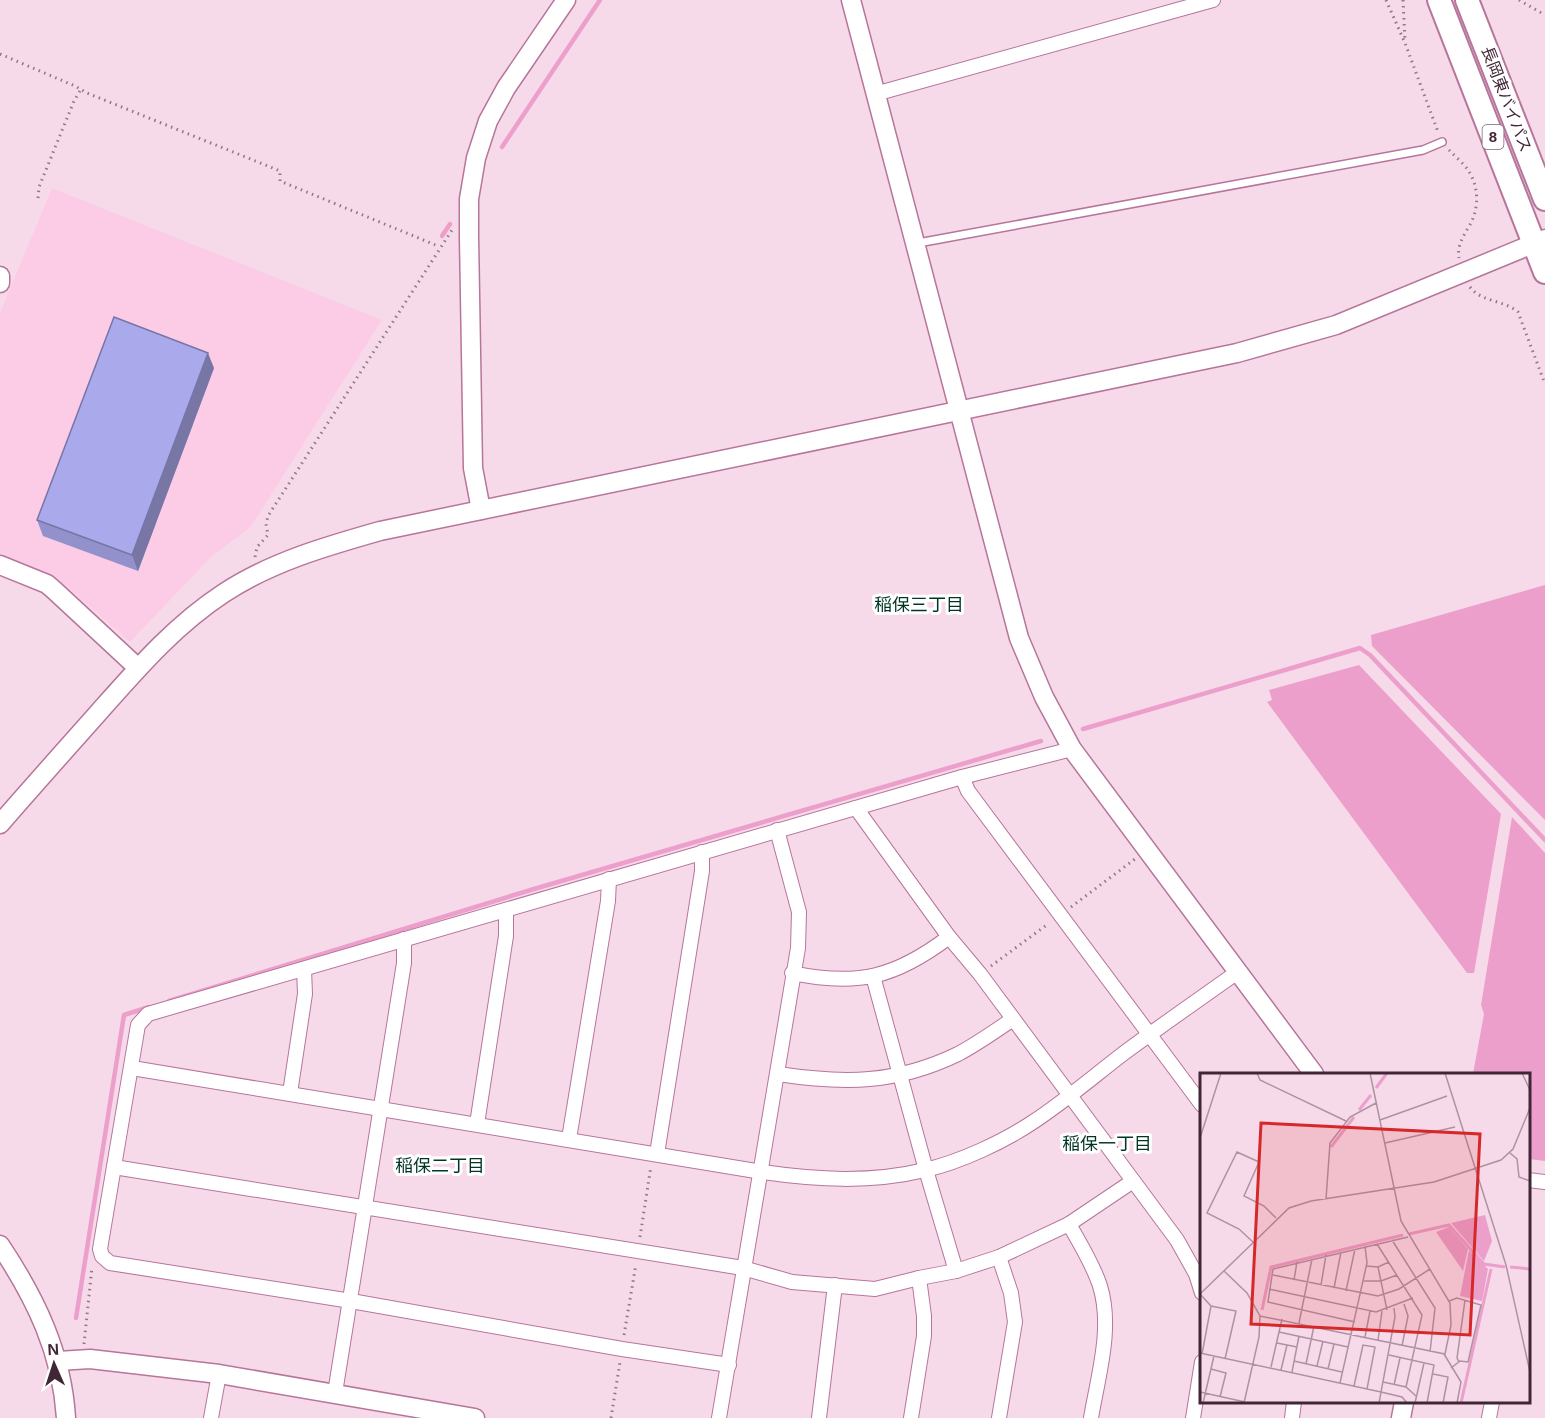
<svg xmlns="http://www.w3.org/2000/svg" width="1545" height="1418" font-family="Arial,'Noto Sans JP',sans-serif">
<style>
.built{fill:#fccce6}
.water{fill:#eb9fca}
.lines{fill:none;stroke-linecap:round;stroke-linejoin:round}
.stream{stroke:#eb9fca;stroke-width:4.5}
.service-casing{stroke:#b7759b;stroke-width:10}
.minor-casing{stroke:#b7759b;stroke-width:16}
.tertiary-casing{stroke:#b7759b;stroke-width:21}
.trunk-casing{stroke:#b7759b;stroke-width:26}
.path{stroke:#937787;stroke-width:3;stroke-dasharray:1.5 4.5;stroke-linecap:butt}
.service{stroke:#fff;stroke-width:7}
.minor{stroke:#fff;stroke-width:14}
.tertiary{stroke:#fff;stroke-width:18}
.trunk{stroke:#fff;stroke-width:22}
.wall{fill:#9291cb}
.shaded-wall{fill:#7776a5}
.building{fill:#aaa9ec;stroke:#7776a5;stroke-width:1.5}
.labels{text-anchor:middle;stroke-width:6;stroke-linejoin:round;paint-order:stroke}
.shield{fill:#fff;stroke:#7a6772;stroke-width:1.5}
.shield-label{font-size:15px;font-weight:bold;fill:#412636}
.street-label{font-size:16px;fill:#412636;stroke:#fff}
.neighbourhood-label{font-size:18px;fill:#013423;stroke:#fff}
.inset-river{fill:none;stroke:#eb9fca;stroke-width:3}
.inset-road{fill:none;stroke:#ae92a2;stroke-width:1.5}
.view{fill:#d62828;fill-opacity:0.15;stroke:#d62828;stroke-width:3}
.inset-edge{fill:none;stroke:#412636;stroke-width:3}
</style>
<rect width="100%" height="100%" fill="#f7daea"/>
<!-- built -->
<path class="built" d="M52,188l330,132 -132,208 -38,28 -82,86 -74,-65 -56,-23v-241z"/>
<!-- water -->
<g class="water">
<path d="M1545,585v235l-173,-174 -1,-11z"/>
<path d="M1359,665l142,149 -27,159h-7l-200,-271 5,-2 -3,-10z"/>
<path d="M1512,817l33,36v308l-16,-2 -1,-85h-55l11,-60 -3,-9z"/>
</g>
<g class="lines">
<!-- stream -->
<g class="stream">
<path d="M502,147l98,-147"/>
<path d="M442,236l8,-12"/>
<path d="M1083,729l277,-81 10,7 175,185"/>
<path d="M169,1001l365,-112 507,-148"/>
<path d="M76,1318l48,-303 25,-8"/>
</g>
<defs>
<path id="service" d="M918,243l505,-93 19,-8"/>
<g id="minor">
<path d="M875,94l338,-94"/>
<path d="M962,777l6,14 234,314"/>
<path d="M856,808l93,129 31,37 197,266 19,34 6,19"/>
<path d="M792,973c66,14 104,4 157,-36"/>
<path d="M873,976l53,194 30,101"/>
<path d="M132,1068l630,104c55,8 109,11 163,-2 35,-8 78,-28 108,-48 32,-21 61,-46 91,-69 38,-28 77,-55 115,-82"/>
<path d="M778,1074c66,10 118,10 180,-20 19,-10 37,-23 55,-35"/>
<path d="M290,1093l15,-99 -1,-25"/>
<path d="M477,1124l29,-188v-26"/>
<path d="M569,1139l39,-238 1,-22"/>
<path d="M657,1154l45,-283v-19"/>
<path d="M114,1167l629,101 49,14 83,7 44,-11 37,-7 43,-14 70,-33 64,-43"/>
<path d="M1528,1180l17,2"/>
<path d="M1069,1224c11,20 24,40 31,62 13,42 -2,90 -9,132"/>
<path d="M999,1257l12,36 4,29 -16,96"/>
<path d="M729,1365l-107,-16 -271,-48 -241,-38 -8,-7 -2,-7 38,-224 10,-11 814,-237 110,-28"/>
<path d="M335,1393l69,-430v-24"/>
<path d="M211,1418l8,-44"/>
<path d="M719,1418l79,-470 1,-36 -22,-82"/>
<path d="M819,1418l16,-133"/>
<path d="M911,1418l13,-82v-20l-5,-38"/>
<path d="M1193,1418l9,-56"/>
<path d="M1292,1418l2,-16"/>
<path d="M1489,1418l3,-16"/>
</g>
<g id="tertiary">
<path d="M851,0l168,638 25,59 28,52 242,325"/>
<path d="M0,276v7"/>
<path d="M481,510l-8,-42 -4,-231v-38l7,-41 12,-37 18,-33 60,-88"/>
<path d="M0,565l47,19 7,6 84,78"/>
<path d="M0,824c33,-38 66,-75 99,-112 39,-44 76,-87 125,-119 47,-31 103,-47 156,-62l857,-178 99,-28 209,-86"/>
<path d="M0,1245c36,54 62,108 66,173"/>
<path d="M58,1361l32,-2 129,15 256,44"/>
<path d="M1401,1418l3,-16"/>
</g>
<g id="trunk">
<path d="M1439,0l106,272"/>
<path d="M1467,0l78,199"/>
</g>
</defs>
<!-- service casing -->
<use href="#service" class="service-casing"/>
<!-- minor casing -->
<use href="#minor" class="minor-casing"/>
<!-- tertiary casing -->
<use href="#tertiary" class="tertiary-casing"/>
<!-- trunk casing -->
<use href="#trunk" class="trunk-casing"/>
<!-- path -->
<g class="path">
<path d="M1386,0l19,43 33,89"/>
<path d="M1403,0l2,40"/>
<path d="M1519,0l26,15"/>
<path d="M0,54l75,32 12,7 193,78v10l158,65"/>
<path d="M1449,150c6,6 14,13 19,20 12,18 11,41 0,58 -6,10 -11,19 -9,30"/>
<path d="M38,198l1,-11 35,-86 7,-12"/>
<path d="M1470,287c11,15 34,13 48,25l27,72"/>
<path d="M255,557l2,-10 11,-12 -2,-11 2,-8 184,-286"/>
<path d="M1071,907l64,-48"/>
<path d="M991,966l57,-42"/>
<path d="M640,1237l11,-71"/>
<path d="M624,1335l12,-71"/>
<path d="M84,1344l8,-77"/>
<path d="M611,1418l9,-56"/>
</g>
<!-- service -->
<use href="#service" class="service"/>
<!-- minor -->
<use href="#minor" class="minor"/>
<!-- tertiary -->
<use href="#tertiary" class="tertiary"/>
<!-- trunk -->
<use href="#trunk" class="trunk"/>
</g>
<!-- wall -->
<path class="wall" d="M214,368l-76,203 -95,-35 -6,-16z"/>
<!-- shaded-wall -->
<path class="shaded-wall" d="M208,353l6,15 -76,203 -6,-16z"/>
<!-- building -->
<path class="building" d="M114,317l94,36 -76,202 -95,-35z"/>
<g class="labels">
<!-- shield labels -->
<rect class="shield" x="1482.5" y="125" width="21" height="24" rx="4.5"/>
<g class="shield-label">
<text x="1493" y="142">8</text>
</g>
<!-- street labels -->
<g class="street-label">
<text transform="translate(1507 99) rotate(69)" y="6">長岡東バイパス</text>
</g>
<!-- neighbourhood labels -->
<g class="neighbourhood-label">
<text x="919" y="611">稲保三丁目</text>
<text x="1107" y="1150">稲保一丁目</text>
<text x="440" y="1172">稲保二丁目</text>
</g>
</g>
<!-- overview -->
<g transform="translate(1200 1073)">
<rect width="330" height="330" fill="#f7daea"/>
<path d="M285,142l7,26 -8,20 -33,-38zM249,154l19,22 -5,22 -27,-39zM269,177l19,19 -6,32 -22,-5z" fill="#eb9fca"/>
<path class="inset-river" d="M176,15l11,-15M159,37l12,-15M131,74l23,-30M209,161l40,-9 35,39 21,3M310,194l20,2M62,237l9,-43 132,-32M261,330l30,-134"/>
<path class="inset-road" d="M57,0l3,7 86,41M245,0l61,192 24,107M322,0l8,17M180,47l67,-24M0,65l21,-65M185,70l70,-16M310,80l7,6 2,18 11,4M126,126l4,-56 20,-26 26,-14M192,167l43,68 -5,44M53,169l-14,-13 -32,-16 30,-61 22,10 -15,34 20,10 12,12M177,171l45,71 -16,72M166,193l12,1 11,-5M178,194l9,43M24,198l23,22 13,23 -1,21 -15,66M73,202l105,21 21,-7 31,-20M94,207l3,-18M164,208h17l16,-6M121,212l5,-30M134,215l7,-36M69,216l107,23 37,-14M146,218l9,-42M0,221l89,-86 22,-7 123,-19 67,-22 12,-11 17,-41M0,221l11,12 25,5 -11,48M249,228l8,-3 24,7 -13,57 -8,-1 -9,7M60,243l185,38 6,-29 -1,-22 -49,-82 -31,-148M155,249l-87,-20 5,-33 135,-32M99,250l13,-64M79,259l69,15M165,264l5,-26M178,267l4,-29M77,270l20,4M202,273l6,-30 -4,-12M0,280l181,39 21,5 5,6M2,281l9,-48M244,281l17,28 -4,21M189,282l45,10 -7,38M94,288l48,11M259,289l-2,-4 8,-58M106,291l8,-38M117,293l6,-25M71,294l11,-48M11,296l15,4 -6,24M128,296l6,-25M81,297l6,-25M92,299l7,-36M233,301l15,3 -5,26M183,309l23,5 10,9M140,310l27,-120 -2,-17M194,312l6,-27M154,313l9,-41 12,2 -8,42M0,319l45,10M3,330l11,-47M179,330l16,-86 -1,-9M215,330l9,-40"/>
<path class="view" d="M61,50l219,11 -10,201 -219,-11z"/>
<rect width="330" height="330" class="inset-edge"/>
</g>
<!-- north arrow -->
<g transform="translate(54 1364) rotate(357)" stroke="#ffffff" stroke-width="4.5" paint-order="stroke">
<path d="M0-4.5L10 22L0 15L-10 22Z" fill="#412636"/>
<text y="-9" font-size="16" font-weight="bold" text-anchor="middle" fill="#412636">N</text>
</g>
</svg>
